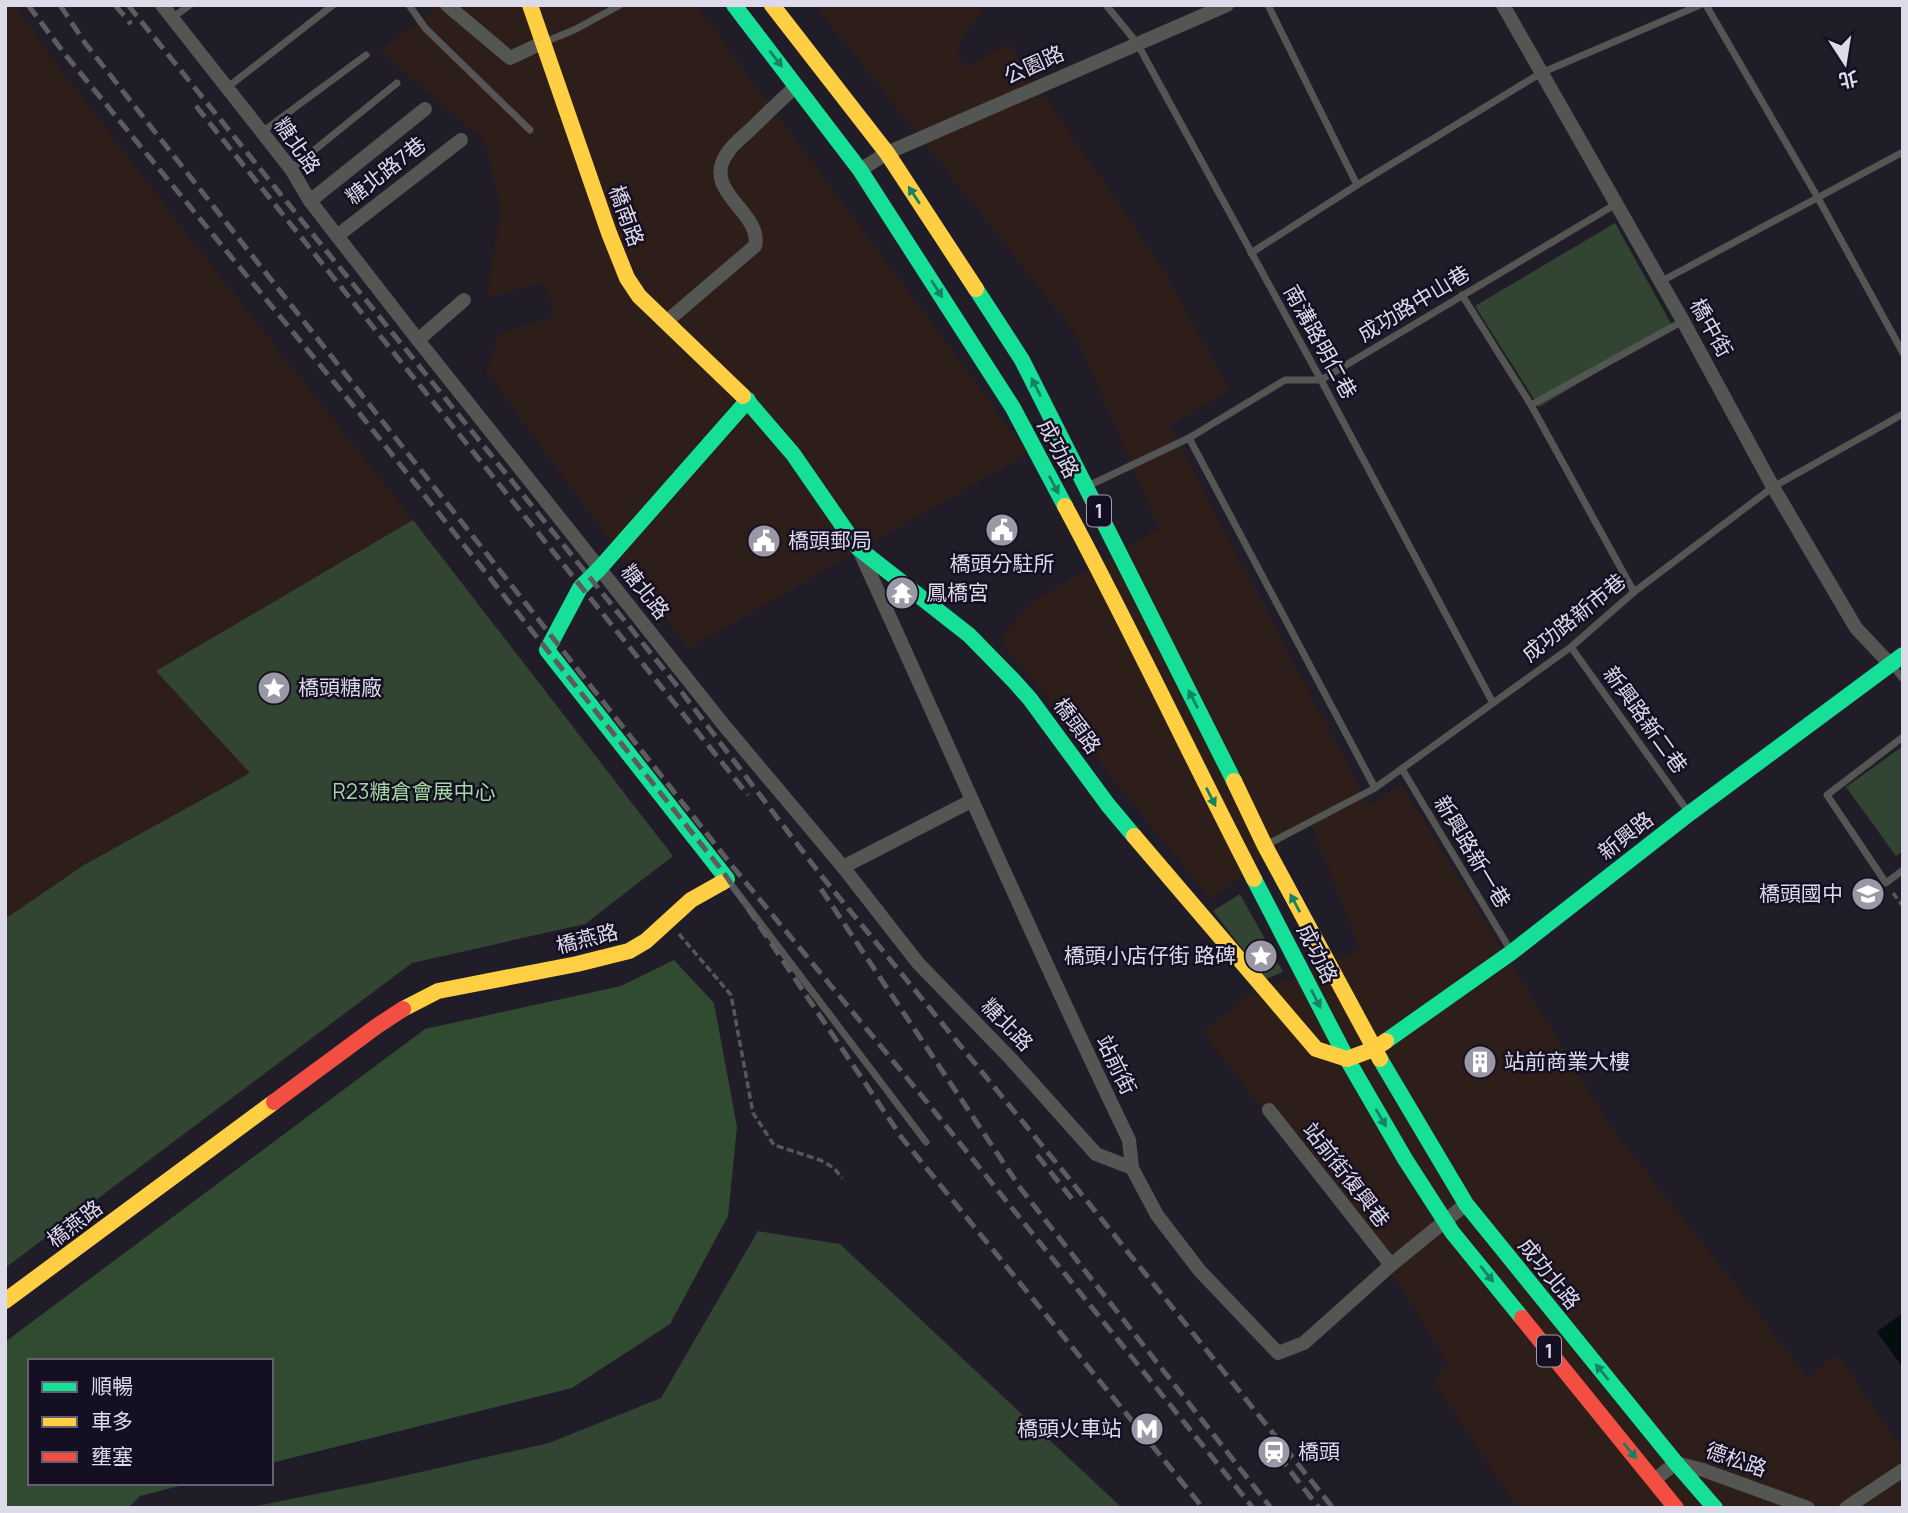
<svg xmlns="http://www.w3.org/2000/svg" width="1908" height="1513" font-family="Manrope,'Noto Sans TC',sans-serif">
<style>
.commercial{fill:#2e1e1a}
.green{fill:#324432}
.forest{fill:#304b30}
.water{fill:#030e0f}
.lines{fill:none;stroke-linecap:round;stroke-linejoin:round}
.path{stroke:#57575a;stroke-width:3.5;stroke-dasharray:7 3.5;stroke-linecap:butt}
.lane{stroke:#545654;stroke-width:7}
.street{stroke:#545654;stroke-width:14}
.fast{stroke:#16e098;stroke-width:16}
.slow{stroke:#ffcf43;stroke-width:16}
.jam{stroke:#f24e42;stroke-width:16}
.rail{stroke:#5c5c60;stroke-width:5;stroke-dasharray:14 7;stroke-linecap:butt}
.oneway{fill:#158263}
.labels{text-anchor:middle;stroke-width:5;stroke-linejoin:round;paint-order:stroke}
.shield{fill:#140f23;stroke:#a19dae;stroke-width:2}
.shield-label{font-size:19px;font-weight:bold;fill:#dddae9}
.street-label{font-size:21px;fill:#dddae9;stroke:#140f23}
.poi-label{font-size:21px;fill:#dddae9;stroke:#140f23;text-anchor:start}
.park-label{font-size:21px;fill:#a2d89f;stroke:#140f23}
</style>
<rect width="100%" height="100%" fill="#201d28"/>
<!-- commercial -->
<g class="commercial">
<path d="M5,5h10l32,46 152,199 214,270 260,336 -88,68 -173,39 -407,305z"/>
<path d="M430,5h266l332,448 -340,196 -202,-279 14,-37 56,-17 -13,-33 -57,15 15,-87 -17,-71 -104,-89 52,-40z"/>
<path d="M815,5h160l8,5 -27,38 9,20 44,-25 156,230 65,118 -61,34 200,381 32,-22 212,346 195,247 29,-22 66,95v58h-386l-84,-127 15,-16 -43,-72 -202,-261 44,-36 113,-46 -51,-131 -98,81 -211,-260 32,-38 127,-73 -85,-198z"/>
</g>
<!-- green -->
<g class="green">
<path d="M1615,223l58,104 -134,80 -64,-101z"/>
<path d="M413,520l260,336 -88,68 -173,39 -407,305v-349l79,-54 166,-92 -94,-102z"/>
<path d="M1903,746v105l-7,5 -50,-69z"/>
<path d="M1240,894l43,78 -17,7 -53,-68z"/>
<path d="M758,1231l82,13 279,261 1,3h-874l139,-28 164,-37 112,-45z"/>
</g>
<!-- forest -->
<path class="forest" d="M674,960l40,43 23,124 -9,89 -58,108 -98,64 -301,75v-102h-241v122h161l-51,13 -12,12h-123v-166l420,-313 196,-43z"/>
<!-- water -->
<path class="water" d="M1903,1313v55l-26,-36z"/>
<g class="lines">
<!-- path -->
<g class="path">
<path d="M1893,893l10,13"/>
<path d="M679,934l52,61 22,118 21,32 46,15 14,8 8,10"/>
</g>
<!-- lane -->
<g class="lane">
<path d="M409,5l16,23 105,102"/>
<path d="M1106,5l31,38 184,337 172,323"/>
<path d="M1268,5l89,180"/>
<path d="M1706,5l112,193 85,155"/>
<path d="M172,18l18,-13"/>
<path d="M545,42l31,-13 44,-24"/>
<path d="M228,87l105,-82"/>
<path d="M262,132l104,-77"/>
<path d="M291,169l106,-86"/>
<path d="M1251,253l106,-68 184,-112 159,-68"/>
<path d="M1660,282l243,-130"/>
<path d="M1462,295l69,110 103,187"/>
<path d="M1531,405l152,-84"/>
<path d="M1189,438l186,350"/>
<path d="M1090,485l99,-47 96,-58h36l295,-176"/>
<path d="M1571,647l118,166"/>
<path d="M1891,664l12,15"/>
<path d="M1903,737l-76,58 59,88 17,-13"/>
<path d="M1402,769l109,182"/>
<path d="M1268,844l107,-56 196,-141 63,-55 139,-105 130,-73"/>
<path d="M727,879l199,263"/>
</g>
<!-- street -->
<g class="street">
<path d="M162,5l129,164 19,32 108,139 305,384 120,143 75,96 93,96 85,95 36,14"/>
<path d="M447,5l63,53 32,-15"/>
<path d="M1503,5l180,316 90,166 83,141 34,36"/>
<path d="M860,170l27,-17 340,-148"/>
<path d="M310,201l115,-92"/>
<path d="M337,236l124,-96"/>
<path d="M667,321l88,-75c8,-33 -53,-54 -29,-91 5,-9 15,-17 23,-24 15,-15 31,-30 47,-45"/>
<path d="M418,340l46,-40"/>
<path d="M860,552c90,196 175,394 269,588l3,28 25,47 43,56 78,82 26,-10 87,-78 75,-61"/>
<path d="M843,867l128,-66"/>
<path d="M1269,1110l122,155"/>
<path d="M1654,1480l22,-17 27,7 105,38"/>
<path d="M1846,1508l57,-38"/>
</g>
<!-- fast -->
<g class="fast">
<path d="M734,5l126,165 153,238 52,98"/>
<path d="M976,289l46,71 212,421"/>
<path d="M743,396l50,58 65,94 111,87 45,46 16,18 78,106 26,31"/>
<path d="M1254,879l93,180 58,100 47,73 70,86"/>
<path d="M723,882l4,-3 -180,-229 33,-62 20,-20 148,-168"/>
<path d="M1386,1041l126,-89 178,-139 213,-158"/>
<path d="M1380,1059l86,145 210,259 39,45"/>
</g>
<!-- slow -->
<g class="slow">
<path d="M530,5l79,228 18,45 12,18 104,100"/>
<path d="M772,5l115,148 89,136"/>
<path d="M1065,506c66,123 125,249 189,373"/>
<path d="M1234,781l31,65 115,213"/>
<path d="M1134,836l182,213 31,10 27,-10 12,-8"/>
<path d="M403,1009l35,-18 139,-27 52,-13 17,-10 45,-41 32,-18"/>
<path d="M5,1301l269,-199"/>
</g>
<!-- jam -->
<g class="jam">
<path d="M274,1102l103,-76 26,-17"/>
<path d="M1522,1318l154,190"/>
</g>
<!-- rail -->
<g class="rail">
<path d="M28,5l36,48 292,356 368,464 178,265 301,370"/>
<path d="M60,5l25,38 648,824 193,234 327,407"/>
<path d="M115,5l16,19"/>
<path d="M128,5l546,677 146,192 247,302 266,332"/>
<path d="M196,106l552,689"/>
<path d="M821,889l200,300 250,319"/>
<path d="M1037,1155l39,49"/>
<path d="M1278,1455l41,53"/>
</g>
</g>
<!-- one-way arrows -->
<defs><path id="oneway-solid" d="M-6-.8H1V-3.2L6.5 0L1 3.2V.8H-6Z" transform="scale(1.75)"/></defs>
<g class="oneway">
<use href="#oneway-solid" transform="translate(776 59) rotate(52)"/>
<use href="#oneway-solid" transform="translate(914 195) rotate(-123)"/>
<use href="#oneway-solid" transform="translate(937 289) rotate(57)"/>
<use href="#oneway-solid" transform="translate(1036 387) rotate(-117)"/>
<use href="#oneway-solid" transform="translate(1054 485) rotate(62)"/>
<use href="#oneway-solid" transform="translate(1193 699) rotate(-117)"/>
<use href="#oneway-solid" transform="translate(1211 797) rotate(63)"/>
<use href="#oneway-solid" transform="translate(1295 903) rotate(-118)"/>
<use href="#oneway-solid" transform="translate(1316 999) rotate(63)"/>
<use href="#oneway-solid" transform="translate(1381 1118) rotate(60)"/>
<use href="#oneway-solid" transform="translate(1487 1274) rotate(51)"/>
<use href="#oneway-solid" transform="translate(1602 1372) rotate(-129)"/>
<use href="#oneway-solid" transform="translate(1630 1451) rotate(51)"/>
</g>
<!-- icons -->
<defs>
<symbol id="civic-disc" viewBox="-11 -11 22 22"><circle r="9.5" fill="#9b98a5" stroke="#140f23"/><path d="M-.6-6.5H3V-4.5H.6V-3L4-1V1h2V6H-6V1h2V-1L-.6-3ZM-1.2 2.5V6h2.4V2.5Z" fill="#fff"/></symbol>
<symbol id="temple-disc" viewBox="-11 -11 22 22"><circle r="9.5" fill="#9b98a5" stroke="#140f23"/><path d="M0-6L5-2H3V0L6.5 2.5H4V6H1.5V3h-3V6H-4V2.5H-6.5L-3 0V-2H-5Z" fill="#fff"/></symbol>
<symbol id="sight-disc" viewBox="-11 -11 22 22"><circle r="9.5" fill="#9b98a5" stroke="#140f23"/><path d="M0-6L1.8-2.2L6-1.7L2.9 1.2L3.7 5.4L0 3.3L-3.7 5.4L-2.9 1.2L-6-1.7L-1.8-2.2Z" fill="#fff"/></symbol>
<symbol id="school-disc" viewBox="-11 -11 22 22"><circle r="9.5" fill="#9b98a5" stroke="#140f23"/><path d="M0-5L7-2L0 1L-7-2ZM-4 1L0 2.5L4 1V4Q0 6-4 4Z" fill="#fff"/></symbol>
<symbol id="building-disc" viewBox="-11 -11 22 22"><circle r="9.5" fill="#9b98a5" stroke="#140f23"/><path d="M-4-6H4V6H1V3H-1V6H-4ZM-2.5-4.3h1.7v1.8h-1.7ZM.8-4.3h1.7v1.8H.8ZM-2.5-1h1.7V.8h-1.7ZM.8-1h1.7V.8H.8Z" fill="#fff"/></symbol>
<symbol id="metro-disc" viewBox="-11 -11 22 22"><circle r="9.5" fill="#9b98a5" stroke="#140f23"/><path d="M-5.5 5V-5H-3L0 0L3-5H5.5V5H3V-.5L0 4L-3-.5V5Z" fill="#fff"/></symbol>
<symbol id="station-disc" viewBox="-11 -11 22 22"><circle r="9.5" fill="#9b98a5" stroke="#140f23"/><path d="M-3-6H3Q5-6 5-4V2Q5 4 3 4L4.5 6H3L1.5 4h-3L-3 6H-4.5L-3 4Q-5 4-5 2V-4Q-5-6-3-6ZM-3.5-4v3h7v-3ZM-3.5 1v1.5H-2V1ZM2 1v1.5H3.5V1Z" fill="#fff"/></symbol>
</defs>
<g fill-rule="evenodd">
<use href="#civic-disc" x="983" y="511" width="38" height="38"/>
<use href="#civic-disc" x="745" y="522" width="38" height="38"/>
<use href="#temple-disc" x="883" y="574" width="38" height="38"/>
<use href="#sight-disc" x="255" y="669" width="38" height="38"/>
<use href="#school-disc" x="1849" y="875" width="38" height="38"/>
<use href="#sight-disc" x="1242" y="937" width="38" height="38"/>
<use href="#building-disc" x="1461" y="1043" width="38" height="38"/>
<use href="#metro-disc" x="1128" y="1410" width="38" height="38"/>
<use href="#station-disc" x="1255" y="1433" width="38" height="38"/>
</g>
<g class="labels">
<!-- shield labels -->
<g class="shield">
<rect x="1087" y="495.5" width="24" height="31" rx="5"/>
<rect x="1537" y="1335.5" width="24" height="31" rx="5"/>
</g>
<g class="shield-label">
<text x="1099" y="518">1</text>
<text x="1549" y="1358">1</text>
</g>
<!-- street labels -->
<g class="street-label">
<text transform="translate(1034 65) rotate(-24)" y="7">公園路</text>
<text transform="translate(297 146) rotate(55)" y="7">糖北路</text>
<text transform="translate(386 171) rotate(-38)" y="7">糖北路7巷</text>
<text transform="translate(626 216) rotate(70)" y="7">橋南路</text>
<text transform="translate(1414 304) rotate(-31)" y="7">成功路中山巷</text>
<text transform="translate(1711 328) rotate(61)" y="7">橋中街</text>
<text transform="translate(1320 342) rotate(61)" y="7">南溝路明仁巷</text>
<text transform="translate(1058 449) rotate(62)" y="7">成功路</text>
<text transform="translate(645 592) rotate(52)" y="7">糖北路</text>
<text transform="translate(1574 618) rotate(-39)" y="7">成功路新市巷</text>
<text transform="translate(1645 720) rotate(54)" y="7">新興路新二巷</text>
<text transform="translate(1077 726) rotate(54)" y="7">橋頭路</text>
<text transform="translate(1626 836) rotate(-38)" y="7">新興路</text>
<text transform="translate(1472 852) rotate(59)" y="7">新興路新一巷</text>
<text transform="translate(587 939) rotate(-14)" y="7">橋燕路</text>
<text transform="translate(1317 954) rotate(63)" y="7">成功路</text>
<text transform="translate(1007 1025) rotate(46)" y="7">糖北路</text>
<text transform="translate(1116 1065) rotate(64)" y="7">站前街</text>
<text transform="translate(1346 1175) rotate(52)" y="7">站前街復興巷</text>
<text transform="translate(75 1224) rotate(-37)" y="7">橋燕路</text>
<text transform="translate(1549 1274) rotate(51)" y="7">成功北路</text>
<text transform="translate(1736 1460) rotate(19)" y="7">德松路</text>
</g>
<!-- poi labels -->
<g class="poi-label">
<text x="788" y="548">橋頭郵局</text>
<text x="1002" y="571" text-anchor="middle">橋頭分駐所</text>
<text x="926" y="600">鳳橋宮</text>
<text x="298" y="695">橋頭糖廠</text>
<text x="1843" y="901" text-anchor="end">橋頭國中</text>
<text x="1236" y="963" text-anchor="end">橋頭小店仔街 路碑</text>
<text x="1504" y="1069">站前商業大樓</text>
<text x="1122" y="1436" text-anchor="end">橋頭火車站</text>
<text x="1298" y="1459">橋頭</text>
</g>
<!-- park labels -->
<g class="park-label">
<text x="414" y="799">R23糖倉會展中心</text>
</g>
</g>
<!-- border -->
<rect width="1908" height="1513" fill="none" stroke="#dddae9" stroke-width="14"/>
<!-- legend -->
<rect x="28" y="1359" width="245" height="126" fill="#140f23" stroke="#646072" stroke-width="2"/>
<rect x="42" y="1382" width="35" height="10" fill="#16e098" stroke="#646072" stroke-width="2"/>
<text x="91" y="1394" font-size="21" fill="#dddae9">順暢</text>
<rect x="42" y="1417" width="35" height="10" fill="#ffcf43" stroke="#646072" stroke-width="2"/>
<text x="91" y="1429" font-size="21" fill="#dddae9">車多</text>
<rect x="42" y="1452" width="35" height="10" fill="#f24e42" stroke="#646072" stroke-width="2"/>
<text x="91" y="1464" font-size="21" fill="#dddae9">壅塞</text>
<!-- north arrow -->
<g transform="translate(1845 63) rotate(168)" stroke="#140f23" stroke-width="5" paint-order="stroke">
<path d="M0-5L12 26L0 18L-12 26Z" fill="#dddae9"/>
<text y="-10" font-size="19" font-weight="bold" text-anchor="middle" fill="#dddae9">北</text>
</g>
</svg>
